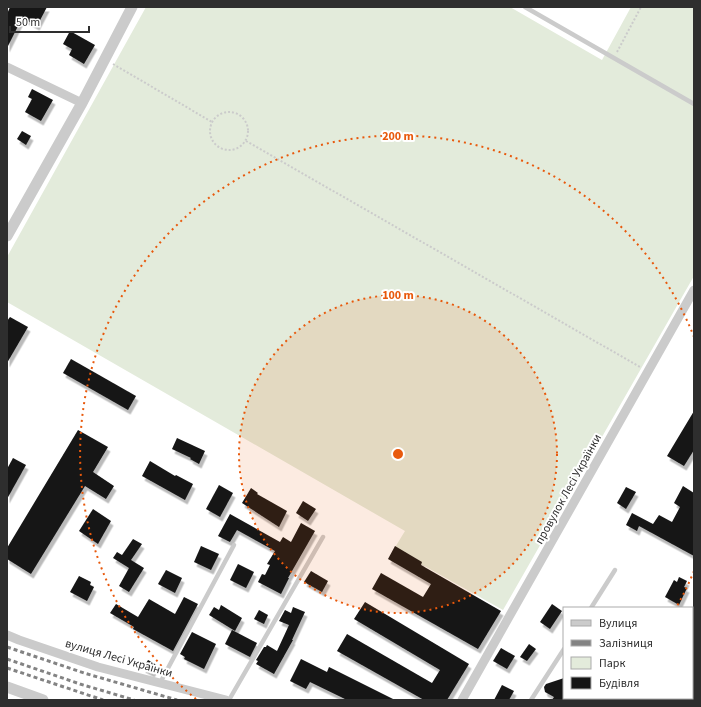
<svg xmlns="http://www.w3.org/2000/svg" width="701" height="707" font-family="'Source Sans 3',sans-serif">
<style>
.green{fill:#e3ebdb}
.building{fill:#151515;filter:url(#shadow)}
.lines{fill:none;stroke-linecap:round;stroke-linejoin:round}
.path{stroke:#cbcbcb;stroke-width:2;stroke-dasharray:2 2;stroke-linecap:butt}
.service{stroke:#cbcbcb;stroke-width:4.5}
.minor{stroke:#cbcbcb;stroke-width:9}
.tertiary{stroke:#cbcbcb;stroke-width:11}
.rail{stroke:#838383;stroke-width:3;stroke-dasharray:4 3;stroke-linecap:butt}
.ring{fill:none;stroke:#e8590c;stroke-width:2;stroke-dasharray:2 4}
.labels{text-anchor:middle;stroke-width:4;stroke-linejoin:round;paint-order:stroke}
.street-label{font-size:12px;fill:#2e2e2e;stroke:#fff}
.centre{fill:#e8590c;stroke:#fff;stroke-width:2}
.ring-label{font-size:12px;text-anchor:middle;font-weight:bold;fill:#e8590c;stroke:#fff;stroke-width:4;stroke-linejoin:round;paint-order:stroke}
</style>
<defs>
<filter id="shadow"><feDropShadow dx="2.5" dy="4.5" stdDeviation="0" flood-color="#0004"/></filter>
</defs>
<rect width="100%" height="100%" fill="#fff"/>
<!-- green -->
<path class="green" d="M146,7h364l92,53 29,-53h63v269l-191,334 -109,-61 11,-18 -398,-229v-45z"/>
<!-- building -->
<g class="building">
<path d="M10,7h37l-10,19 -15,-8 -15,30v-34z"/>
<path d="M70,31l25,14 -11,19 -15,-9 3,-6 -9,-5z"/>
<path d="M32,89l21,11 -12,21 -16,-9 7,-13 -4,-2z"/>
<path d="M22,131l9,5 -5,9 -9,-6z"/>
<path d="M10,317l18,10 -21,36v-42z"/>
<path d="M71,359l65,37 -8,14 -65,-37z"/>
<path d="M694,411v39l-10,16 -17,-10z"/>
<path d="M78,430l30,17 -15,25 21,14 -8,13 -21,-13 -54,88 -24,-15v-11z"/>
<path d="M177,438l28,13 -6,13 -9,-5 1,-1 -19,-9z"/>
<path d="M13,458l13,7 -19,34v-30z"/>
<path d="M150,461l25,15 1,-1 17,9 -8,16 -43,-24z"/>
<path d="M219,485l14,8 -13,24 -14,-8z"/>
<path d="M683,486l11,7v63l-55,-30 -2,5 -11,-6 6,-12 21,11 6,-9 13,7 8,-15 -6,-4z"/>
<path d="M626,487l10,5 -10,17 -9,-6z"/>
<path d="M251,488l7,5 -1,1 30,17 -8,16 -37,-24z"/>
<path d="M303,501l13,8 -8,12 -12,-8z"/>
<path d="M93,509l18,12 -13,23 -19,-13z"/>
<path d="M230,514l50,28 3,-5 8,5 10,-19 14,8 -27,47h1l-8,16 -23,-12 4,-8 3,1 5,-10 -3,-1 8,-13 -38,-21 -7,12 -12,-6z"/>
<path d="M133,539l9,5 -11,16 13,8 -15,24 -10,-6 10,-18 -16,-10 4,-6 5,3z"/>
<path d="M201,546l18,8 -8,16 -17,-8z"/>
<path d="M395,546l27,16 -1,3 80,46 -23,38 -106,-60 9,-16 42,24 8,-13 -43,-25z"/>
<path d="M238,564l16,8 -8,16 -16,-8z"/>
<path d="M166,570l16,8 -7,15 -17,-9z"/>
<path d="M311,571l17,10 -6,11 -18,-10z"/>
<path d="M79,576l12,6 -1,3 4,2 -7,14 -17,-9z"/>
<path d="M679,577l8,4 -3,6 3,1 -8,17 -14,-8 9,-17 3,2z"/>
<path d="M184,597l14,7 -25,47 -40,-22 1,-2 -24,-14 6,-9 22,13 11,-18 26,15z"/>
<path d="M365,602l104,62 -22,36h-23l-87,-49 10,-17 85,49 8,-13 -86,-51z"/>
<path d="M552,604l10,7 -12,18 -10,-7z"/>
<path d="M221,605l21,13 -7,13 -26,-16 5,-8 5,3z"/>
<path d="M293,607l12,5 -13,28h1l-19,34 -18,-10 2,-3 -2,-1 8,-13h2l1,-2 10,6 12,-26 -10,-4 6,-11 6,3z"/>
<path d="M259,610l9,5 -4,9 -10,-5z"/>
<path d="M232,630l25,13 -7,14 -25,-13z"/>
<path d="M192,632l24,12 -12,25 -20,-10 1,-2 -5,-3z"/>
<path d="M529,644l7,5 -9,12 -7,-4z"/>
<path d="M501,648l14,8 -8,13 -14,-8z"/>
<path d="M301,659l26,13 2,-5 66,33h-48l-37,-18 -4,7 -16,-8z"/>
<path d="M148,660l9,5 -5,8 -9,-5z"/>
<path d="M564,678v22h-12l2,-3 -9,-5 -1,-5 2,-3z"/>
<path d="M502,685l12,6 -5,9h-15z"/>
</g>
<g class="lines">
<!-- path -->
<g class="path">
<path d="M617,52l24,-45"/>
<path d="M113,64l99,58"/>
<circle cx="229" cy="131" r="19"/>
<path d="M246,141l394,226"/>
</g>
<!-- service -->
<g class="service">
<path d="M525,7l169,97"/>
<path d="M591,608l24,-38"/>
<path d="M160,683l74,-138"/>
<path d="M229,700l94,-163"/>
<path d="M531,700l33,-51"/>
</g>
<!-- minor -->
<g class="minor">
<path d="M7,67l75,36"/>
<path d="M7,635l12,5 79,27 128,33"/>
<path d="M692,675h2"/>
<path d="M462,700l232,-410"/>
<path d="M624,700l6,-2"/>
</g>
<!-- tertiary -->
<g class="tertiary">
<path d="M7,236l75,-133 50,-96"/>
<path d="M7,687l36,13"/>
</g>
<!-- rail -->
<g class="rail">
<path d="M7,647l77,26 93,27"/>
<path d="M7,659l73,25 54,16"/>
<path d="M7,668l96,32"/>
</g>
</g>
<!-- distance rings -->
<circle cx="398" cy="454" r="159" fill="#e8590c" fill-opacity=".12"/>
<g class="ring">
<circle cx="398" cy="454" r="159"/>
<path d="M694 571A318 318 0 0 1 677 606M196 699A318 318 0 1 1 694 337"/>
</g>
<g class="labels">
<!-- street labels -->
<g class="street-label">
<text transform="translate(568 489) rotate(-61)" y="4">провулок Лесі Українки</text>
<text transform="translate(119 658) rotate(16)" y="4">вулиця Лесі Українки</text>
</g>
</g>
<circle cx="398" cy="454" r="6" class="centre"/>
<g class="ring-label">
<text x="398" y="140">200 m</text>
<text x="398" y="299">100 m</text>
</g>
<!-- border -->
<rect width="701" height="707" fill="none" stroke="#2e2e2e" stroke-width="16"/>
<!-- legend -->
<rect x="563" y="607" width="130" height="92" fill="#ffffff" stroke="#ababab"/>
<rect x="571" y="620" width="20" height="6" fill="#cbcbcb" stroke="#ababab"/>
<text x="599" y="627" font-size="12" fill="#2e2e2e">Вулиця</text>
<rect x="571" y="640" width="20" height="6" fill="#838383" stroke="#ababab"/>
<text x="599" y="647" font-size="12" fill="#2e2e2e">Залізниця</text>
<rect x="571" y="657" width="20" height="12" fill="#e3ebdb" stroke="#ababab"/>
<text x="599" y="667" font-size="12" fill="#2e2e2e">Парк</text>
<rect x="571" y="677" width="20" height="12" fill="#151515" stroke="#ababab"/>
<text x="599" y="687" font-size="12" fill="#2e2e2e">Будівля</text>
<!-- scale -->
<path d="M10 26v6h79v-6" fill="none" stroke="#2e2e2e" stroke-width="2"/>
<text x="16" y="26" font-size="12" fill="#2e2e2e" stroke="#ffffff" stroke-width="3" paint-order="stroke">50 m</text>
</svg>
